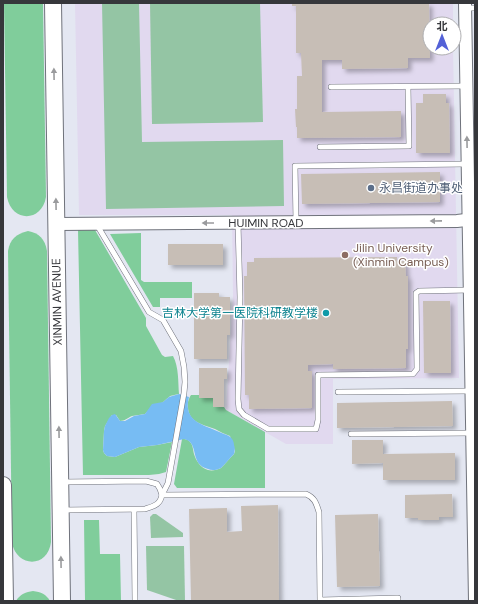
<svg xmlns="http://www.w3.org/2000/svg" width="478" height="604" font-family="'DM Sans','Noto Sans SC',sans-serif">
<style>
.education{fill:#e1d9ef}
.green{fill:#94c5a4}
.forest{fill:#80cd9b}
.water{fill:#77bcf3}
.building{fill:#c7beb6;filter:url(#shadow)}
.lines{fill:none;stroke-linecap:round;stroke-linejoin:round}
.service-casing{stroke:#6f727b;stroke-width:6}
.tertiary-casing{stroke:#6f727b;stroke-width:14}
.primary-casing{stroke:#6f727b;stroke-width:18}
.service{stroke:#fff;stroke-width:5}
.tertiary{stroke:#fff;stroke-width:12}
.primary{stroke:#fff;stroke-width:16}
.oneway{fill:#9a9b9d}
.service-dot{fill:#5c6f8a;stroke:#fff;stroke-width:1.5}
.education-dot{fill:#8d6e63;stroke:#fff;stroke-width:1.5}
.culture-dot{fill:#0f9aa8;stroke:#fff;stroke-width:1.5}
.labels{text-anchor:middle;stroke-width:3;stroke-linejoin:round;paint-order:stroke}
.service-label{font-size:12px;fill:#4e5e75;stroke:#fff;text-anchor:start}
.street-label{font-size:12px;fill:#36373b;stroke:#fff}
.education-label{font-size:12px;fill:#785e54;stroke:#fff;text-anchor:start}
.culture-label{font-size:12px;fill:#0d838f;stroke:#fff;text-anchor:end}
</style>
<defs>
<filter id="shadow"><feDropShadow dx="3.5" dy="3.5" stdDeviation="2" flood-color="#0004"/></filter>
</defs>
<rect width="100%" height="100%" fill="#e4e7f2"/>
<!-- education -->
<path class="education" d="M75,3h378v21h-23v24h23l6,330 -126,1v65h-47l-60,-34 7,-115 -1,-80h-153z"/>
<!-- green -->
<g class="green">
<path d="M102,3h37l3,139 141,-2 1,66 -178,3z"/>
<path d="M150,3h110l3,119 -111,2z"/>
<path d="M153,514h3l27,19v4l-32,1 -1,-21z"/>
<path d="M146,546h38l1,55h-6l-32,-11z"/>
</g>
<!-- forest -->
<g class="forest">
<path d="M4,3h39l3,194c-4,25 -34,26 -39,0z"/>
<path d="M78,230h17l51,88v8l16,29 3,2 8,-1c6,11 5,26 6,38 -3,1 -8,1 -10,3 -7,5 -5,7 -15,7l-9,10c-4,1 -9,1 -13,2 -5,2 -7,5 -12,5l-4,-6h-4l-7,11 -1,5 -1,19 1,3 3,3 8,1 24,-10 18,-2 15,-3 -6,30 -7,2 -10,1h-66z"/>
<path d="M28,231c11,2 17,8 19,20l4,291c-3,26 -34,26 -39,1l-4,-292c2,-12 8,-17 20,-20z"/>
<path d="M141,233v47l3,2h48v16h-32v9h-7l-43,-73z"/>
<path d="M191,395h8v3h14v9h11l2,3 39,22v56h-88l-3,-4 8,-45c3,0 6,0 8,3 3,3 3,8 4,12 2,7 7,14 14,16 4,1 9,0 13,-2 4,-4 9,-10 13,-14l1,-3 -5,-15c-5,-2 -10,-4 -15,-7 -11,-4 -27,-7 -27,-22 -1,-4 1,-9 3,-12z"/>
<path d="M84,520h15l1,34h20l1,47h-36z"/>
<path d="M33,591c8,1 13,3 17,10h-34c4,-7 10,-9 17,-10z"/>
</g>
<!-- water -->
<path class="water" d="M179,394l10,3c-7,26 17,28 35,37 3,1 6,2 8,5 1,1 2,4 2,6 1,3 1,5 0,9 -4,4 -9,10 -13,14 -4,2 -9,3 -13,1 -16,-4 -11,-20 -18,-27 -2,-2 -3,-2 -6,-3l-27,6 -18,2 -24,10 -8,-1 -3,-3 -1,-3 1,-19 1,-5 4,-8 3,-3 3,-1 5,7h5l9,-5 11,-2 7,-10 11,-2 6,-5z"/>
<!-- building -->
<g class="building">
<path d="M292,3h137l1,55h-22v10l-66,1v-9h-20v52l79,-1v26l-104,1v-11h-1l-1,-18h2v-33h5l-1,-23h-5v-47h-4z"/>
<path d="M423,94h23v9h3l1,50h-34v-50h7z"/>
<path d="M440,172v30l-138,2 -1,-30z"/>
<rect x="168" y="244" width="55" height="21"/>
<path d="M397,257v4h8l1,15h2v73h-2v19l-73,1v-5l-25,1v6h4v37l-63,1v-14h-4l-1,-119h3v-14h7v-4z"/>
<path d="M194,293h25v4h11v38h-3v24h-33z"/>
<path d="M423,301h27l1,72h-27z"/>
<path d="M199,368h28v11h-3v28h-11v-9h-14z"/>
<path d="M452,401l1,25 -116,2v-25z"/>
<path d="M352,440h31v14l72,-1v27h-72v-17l-31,1z"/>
<path d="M452,494l1,23h-14v3h-21v-2h-13v-23z"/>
<path d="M278,505l1,96h-88l-2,-92 38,-1v24l15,-1 -1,-25z"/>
<path d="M378,514l2,72 -43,1 -2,-72z"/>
</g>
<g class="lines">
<defs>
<g id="service">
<path d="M466,8h9"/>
<path d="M331,87l135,-1"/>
<path d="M320,147l89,-1 -1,-59"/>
<path d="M296,221l-1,-55 172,-2"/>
<path d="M238,223l2,74 -2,102 1,10 5,6 24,14h48l2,-9v-45l95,-1 4,-5 -1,-76 3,-2 51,-1"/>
<path d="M97,225l52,87 14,8 18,31 3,16 1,15 -1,11 -16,90 -6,12"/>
<path d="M338,392l133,-1"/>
<path d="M351,434l121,-1"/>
<path d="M62,482l84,-1 11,3 3,5 2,6"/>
<path d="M62,510l83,-1c9,-3 15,-4 17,-14l144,-1c9,4 10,9 13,18l1,88 78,-2v3"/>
<path d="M134,510l1,91"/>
</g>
<g id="tertiary">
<path d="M465,3l10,598"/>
<path d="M56,224l401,-3 18,-2"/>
</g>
<g id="primary">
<path d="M53,3l9,598"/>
<path d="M3,485l2,116"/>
</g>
</defs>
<!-- service casing -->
<use href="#service" class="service-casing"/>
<!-- tertiary casing -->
<use href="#tertiary" class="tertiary-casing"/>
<!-- primary casing -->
<use href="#primary" class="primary-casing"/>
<!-- service -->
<use href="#service" class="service"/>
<!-- tertiary -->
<use href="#tertiary" class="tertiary"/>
<!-- primary -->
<use href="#primary" class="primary"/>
</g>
<!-- one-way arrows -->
<defs><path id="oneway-solid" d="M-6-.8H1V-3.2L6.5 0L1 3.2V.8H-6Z"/></defs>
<g class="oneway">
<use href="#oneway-solid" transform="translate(54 74) rotate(-91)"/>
<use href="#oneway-solid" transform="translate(467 142) rotate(-91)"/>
<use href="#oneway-solid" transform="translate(56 204) rotate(-91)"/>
<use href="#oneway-solid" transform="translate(436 221) rotate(179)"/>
<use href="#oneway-solid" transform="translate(208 223) rotate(180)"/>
<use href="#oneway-solid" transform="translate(59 432) rotate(-91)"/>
<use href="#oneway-solid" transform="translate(61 562) rotate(-91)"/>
</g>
<!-- markers -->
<circle class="service-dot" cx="371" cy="188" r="4"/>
<circle class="education-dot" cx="345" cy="255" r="4"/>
<circle class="culture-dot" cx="326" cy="313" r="4"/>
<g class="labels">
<!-- service labels -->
<g class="service-label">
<text x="379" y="192">永昌街道办事处</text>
</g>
<!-- street labels -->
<g class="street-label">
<text x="266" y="227">HUIMIN ROAD</text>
<text transform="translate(57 302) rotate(-91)" y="4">XINMIN AVENUE</text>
</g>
<!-- education labels -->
<g class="education-label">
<text x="353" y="252">Jilin University<tspan x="353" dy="14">(Xinmin Campus)</tspan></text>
</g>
<!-- culture labels -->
<g class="culture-label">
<text x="318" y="317">吉林大学第一医院科研教学楼</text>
</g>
</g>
<!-- border -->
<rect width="478" height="604" fill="none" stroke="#36373b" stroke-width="8"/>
<!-- north arrow -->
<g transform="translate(442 36)"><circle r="19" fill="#ffffff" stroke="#afafb1"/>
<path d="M0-3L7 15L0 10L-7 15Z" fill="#5361d7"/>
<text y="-6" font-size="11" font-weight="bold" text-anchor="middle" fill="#36373b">北</text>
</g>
</svg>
